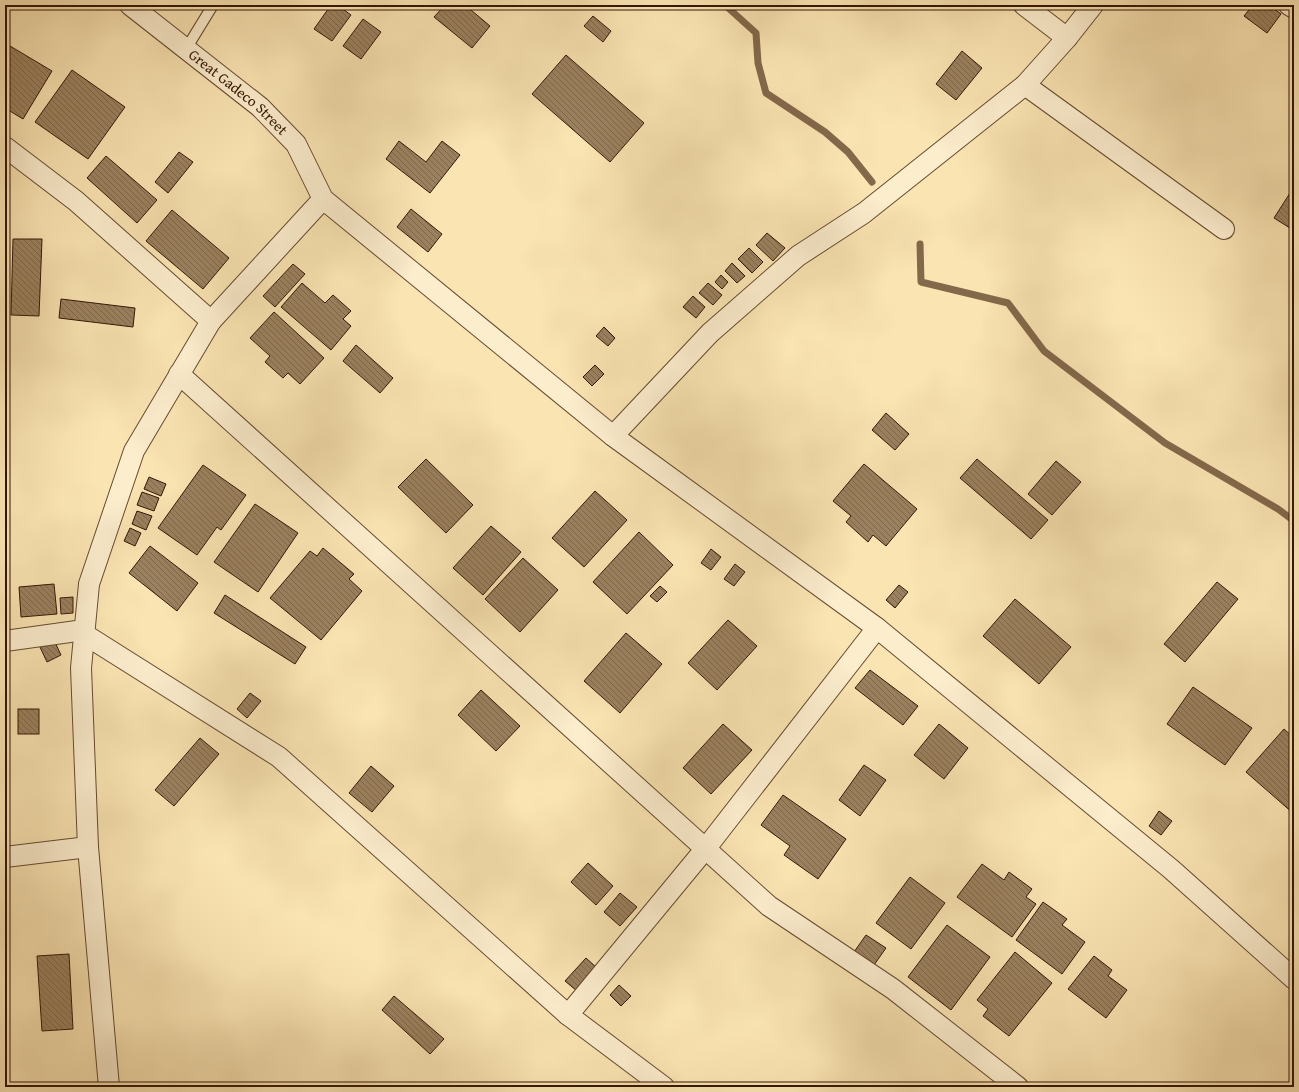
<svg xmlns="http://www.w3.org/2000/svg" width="1299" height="1092" font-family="'Gentium Book Plus',serif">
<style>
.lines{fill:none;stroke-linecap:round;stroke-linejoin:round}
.stream{stroke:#83684a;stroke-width:7}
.building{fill:url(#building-back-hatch);stroke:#341606}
.lane-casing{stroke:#664a31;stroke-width:12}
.street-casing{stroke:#664a31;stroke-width:22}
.lane{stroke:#fcedcd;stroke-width:10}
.street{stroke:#fcedcd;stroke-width:20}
.labels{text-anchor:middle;stroke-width:4;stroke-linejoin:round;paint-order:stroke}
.street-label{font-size:15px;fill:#341606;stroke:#fcedcd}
</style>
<defs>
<pattern id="building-back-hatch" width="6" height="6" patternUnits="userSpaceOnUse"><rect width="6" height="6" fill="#9b815f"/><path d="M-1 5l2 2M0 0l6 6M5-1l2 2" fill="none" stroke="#7f694c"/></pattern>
</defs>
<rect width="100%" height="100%" fill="#fae4b2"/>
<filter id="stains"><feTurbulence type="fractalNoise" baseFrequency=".005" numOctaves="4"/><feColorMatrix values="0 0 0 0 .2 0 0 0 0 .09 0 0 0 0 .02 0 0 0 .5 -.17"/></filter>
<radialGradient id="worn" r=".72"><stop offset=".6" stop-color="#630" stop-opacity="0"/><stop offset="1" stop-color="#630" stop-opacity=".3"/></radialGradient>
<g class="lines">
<!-- stream -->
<g class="stream">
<path d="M725,5l31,28 2,30 8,30 59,39 23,20 24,30"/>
<path d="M920,244l1,38 87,21 36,48 121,92 113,66 16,12"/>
</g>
</g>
<!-- building -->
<g class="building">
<path d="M331,5h6l14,10 -19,26 -18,-12z"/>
<path d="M445,5h20l25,21 -18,22 -38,-31z"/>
<path d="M1253,5h16l12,9 -14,19 -23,-17z"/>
<path d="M593,16l18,15 -8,11 -19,-16z"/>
<path d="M363,19l18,13 -20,27 -18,-13z"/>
<path d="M5,43l47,28 -29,48 -18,-11z"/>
<path d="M962,51l20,17 -26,32 -20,-16z"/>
<path d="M566,55l78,68 -34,39 -78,-68z"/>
<path d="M72,70l53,37 -37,52 -53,-37z"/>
<path d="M399,141l27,21 16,-21 18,14 -30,38 -44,-34z"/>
<path d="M179,152l14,10 -25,31 -13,-11z"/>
<path d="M106,156l51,44 -20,23 -50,-45z"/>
<path d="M1290,193l4,3v32l-1,2 -19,-12z"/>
<path d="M411,209l31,25 -14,18 -31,-25z"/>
<path d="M172,210l57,48 -26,31 -57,-48z"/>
<path d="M767,233l18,15 -12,13 -17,-16z"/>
<path d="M13,239h29l-3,77 -28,-1z"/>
<path d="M749,248l14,14 -11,11 -14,-14z"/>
<path d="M732,263l13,13 -8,7 -12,-12z"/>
<path d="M293,264l12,10 -30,33 -12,-11z"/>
<path d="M721,275l7,7 -6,7 -7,-7z"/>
<path d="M302,283l23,20 8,-8 18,16 -8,8 8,7 -20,24 -50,-43z"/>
<path d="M708,283l14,12 -9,10 -14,-12z"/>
<path d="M693,296l12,11 -9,11 -13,-11z"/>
<path d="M61,299l74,9 -2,19 -74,-9z"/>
<path d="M274,312l50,46 -24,26 -12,-11 -5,5 -18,-16 5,-6 -20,-18z"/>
<path d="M604,327l11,11 -7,8 -12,-10z"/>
<path d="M356,345l37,33 -13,15 -37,-32z"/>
<path d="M595,365l9,9 -12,12 -9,-9z"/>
<path d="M886,413l23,21 -14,16 -23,-20z"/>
<path d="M426,459l47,46 -27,28 -48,-46z"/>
<path d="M977,459l71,61 -17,19 -71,-61z"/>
<path d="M1056,461l25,21 -29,33 -24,-21z"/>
<path d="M864,464l53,45 -31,37 -13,-11 -5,7 -22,-20 5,-6 -18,-15z"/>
<path d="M203,465l43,30 -25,35 -4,-3 -20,28 -39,-27z"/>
<path d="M149,477l17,7 -5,12 -17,-7z"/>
<path d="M595,491l32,29 -43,47 -32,-29z"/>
<path d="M142,492l17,6 -5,13 -17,-6z"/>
<path d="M255,504l43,29 -40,59 -44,-30z"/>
<path d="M137,511l15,5 -6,14 -14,-6z"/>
<path d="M491,526l30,26 -38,43 -30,-27z"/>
<path d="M130,528l11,5 -6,13 -11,-5z"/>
<path d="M639,532l34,33 -46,49 -34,-32z"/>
<path d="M150,546l48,37 -21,28 -48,-38z"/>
<path d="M323,548l31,26 -5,5 13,12 -41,49 -51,-42 40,-47 7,5z"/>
<path d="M711,549l10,8 -10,13 -10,-7z"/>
<path d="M523,558l35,32 -38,42 -35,-33z"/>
<path d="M735,564l10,8 -11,14 -10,-7z"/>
<path d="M1217,582l21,17 -53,63 -21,-18z"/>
<path d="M54,584l3,30 -36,3 -2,-30z"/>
<path d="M899,585l9,7 -13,16 -9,-8z"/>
<path d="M660,586l7,6 -10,10 -7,-6z"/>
<path d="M225,595l81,52 -11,17 -81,-51z"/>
<path d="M73,597v16l-12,1 -1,-16z"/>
<path d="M1015,599l56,48 -32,37 -56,-48z"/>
<path d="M728,620l29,26 -40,44 -29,-27z"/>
<path d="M626,633l36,31 -42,49 -36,-32z"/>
<path d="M53,638l8,17 -14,7 -8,-17z"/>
<path d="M870,670l48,36 -15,19 -48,-37z"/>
<path d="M1193,687l59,41 -27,37 -58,-41z"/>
<path d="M481,690l39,36 -24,25 -38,-36z"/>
<path d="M250,693l11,8 -14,17 -10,-9z"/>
<rect x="18" y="709" width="21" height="25"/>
<path d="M723,724l29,26 -41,44 -28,-26z"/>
<path d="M939,724l29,24 -24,31 -30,-24z"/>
<path d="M1284,729l10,9v76l-48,-42z"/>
<path d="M200,738l19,16 -45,52 -19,-16z"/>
<path d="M864,765l22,15 -26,36 -21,-16z"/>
<path d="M371,766l23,20 -22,26 -23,-19z"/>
<path d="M783,795l63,44 -28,40 -34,-24 6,-9 -29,-21z"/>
<path d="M1159,811l13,10 -11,14 -12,-9z"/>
<path d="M588,863l25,23 -17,19 -25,-23z"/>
<path d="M982,864l22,16 5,-8 23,17 -6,8 10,7 -24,33 -55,-40z"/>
<path d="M910,877l35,26 -34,46 -35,-26z"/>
<path d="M5,892h1l3,56h-4z"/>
<path d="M620,893l17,14 -17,19 -16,-14z"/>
<path d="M1043,902l24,17 -5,6 23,17 -23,32 -46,-34z"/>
<path d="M947,925l43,32 -39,53 -43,-33z"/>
<path d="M866,935l20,13 -12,17 -20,-13z"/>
<path d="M1015,952l37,31 -43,53 -26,-20 5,-7 -11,-9z"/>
<path d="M69,954l4,75 -31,2 -5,-75z"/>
<path d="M1094,956l18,14 -4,6 19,14 -21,28 -38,-29z"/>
<path d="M586,958l11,10 -20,23 -12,-10z"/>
<path d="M619,985l12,11 -10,10 -11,-11z"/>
<path d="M394,996l50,43 -14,15 -48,-44z"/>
</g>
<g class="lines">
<defs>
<path id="lane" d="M186,49l27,-44"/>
<g id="street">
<path id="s1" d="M130,5l130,102 36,37 27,55 290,237 264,192 294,241 123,110"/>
<path d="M1024,5l43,33"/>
<path d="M1289,5l5,3"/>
<path d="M1025,85l199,144"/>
<path d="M5,147l71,54 135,120"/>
<path d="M179,374l590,532 124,83 125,98"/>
<path d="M613,436l97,-103 88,-77 66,-43 161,-128 42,-47 26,-33"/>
<path d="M84,634l195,123 289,258 96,72"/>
<path d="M5,641l79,-11"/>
<path d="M5,857l83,-10"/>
<path d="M568,1015l138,-167 171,-220"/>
<path d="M109,1087l-21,-240 -7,-179 8,-84 45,-133 77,-130 112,-122"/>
</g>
</defs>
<!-- lane casing -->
<use href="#lane" class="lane-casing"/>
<!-- street casing -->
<use href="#street" class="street-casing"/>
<!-- lane -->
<use href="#lane" class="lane"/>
<!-- street -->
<use href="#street" class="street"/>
</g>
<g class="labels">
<!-- street labels -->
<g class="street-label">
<text dy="5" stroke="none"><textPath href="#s1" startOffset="139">Great Gadeco Street</textPath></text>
</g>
</g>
<!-- margin -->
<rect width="1299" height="1092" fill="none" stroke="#fae4b2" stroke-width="20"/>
<rect x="6" y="6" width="1287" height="1080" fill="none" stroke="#341606" stroke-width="2"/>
<rect x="10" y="10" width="1279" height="1072" fill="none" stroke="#341606"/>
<rect width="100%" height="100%" filter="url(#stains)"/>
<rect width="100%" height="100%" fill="url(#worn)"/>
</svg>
